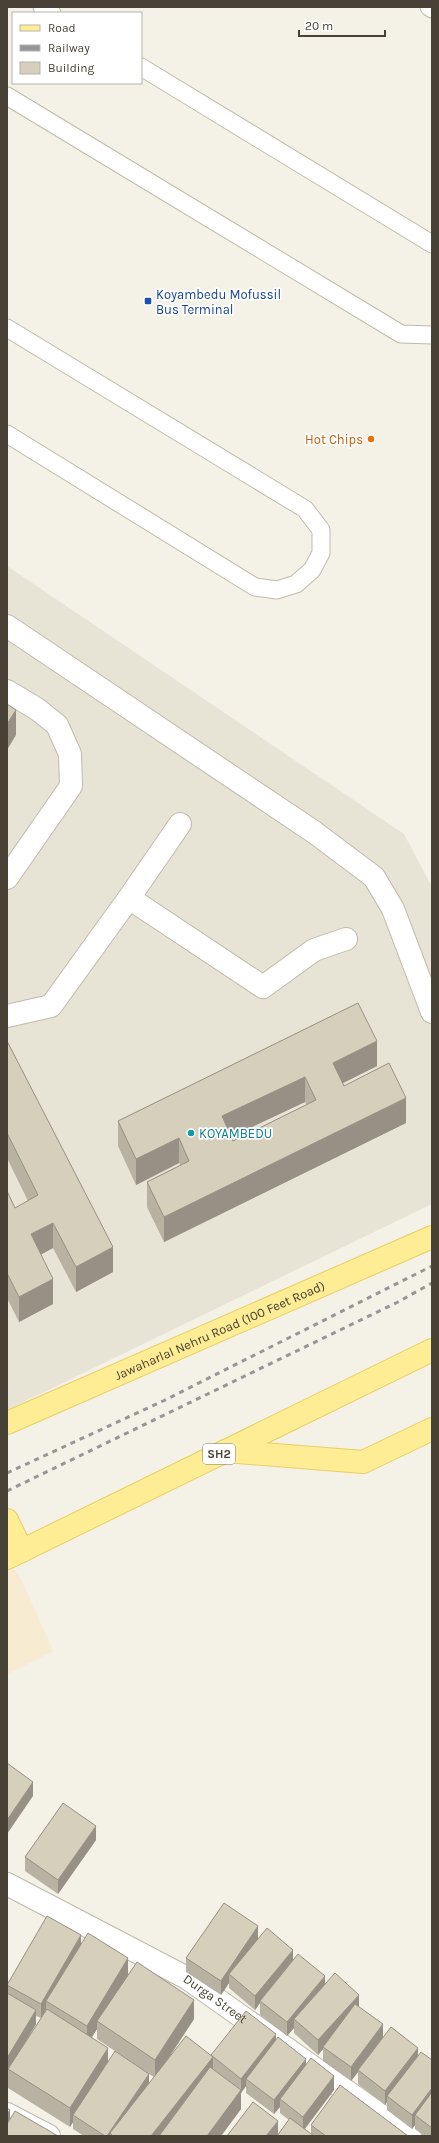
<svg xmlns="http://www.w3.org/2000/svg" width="439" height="2143" font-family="Karla,sans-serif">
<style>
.residential{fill:#e8e4d5}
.commercial{fill:#f7ebd1}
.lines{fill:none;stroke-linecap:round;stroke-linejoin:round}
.service-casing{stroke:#c0baa9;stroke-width:19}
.minor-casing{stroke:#c0baa9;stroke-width:24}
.primary-casing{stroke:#e8cf61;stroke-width:24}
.service{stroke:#fff;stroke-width:17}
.minor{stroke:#fff;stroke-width:22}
.primary{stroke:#ffed95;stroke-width:22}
.rail{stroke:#969696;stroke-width:3;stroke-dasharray:5 5;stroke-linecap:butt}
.wall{fill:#b8b2a2;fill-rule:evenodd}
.shaded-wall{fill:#969184}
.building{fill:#d6cfbc;stroke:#969184;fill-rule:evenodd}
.transit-dot{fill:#1a4fb4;stroke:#fff;stroke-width:1.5}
.food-dot{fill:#e8710a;stroke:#fff;stroke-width:1.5}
.culture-dot{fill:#0f9aa8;stroke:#fff;stroke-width:1.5}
.labels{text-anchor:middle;stroke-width:3.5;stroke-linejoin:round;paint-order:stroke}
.shield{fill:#fff;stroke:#7e7b72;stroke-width:1}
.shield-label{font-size:12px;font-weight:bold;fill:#474235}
.transit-label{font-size:13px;fill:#164399;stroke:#fff;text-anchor:start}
.food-label{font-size:13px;fill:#c56008;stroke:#fff;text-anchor:end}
.culture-label{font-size:13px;fill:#0d838f;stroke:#fff;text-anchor:start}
.street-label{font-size:13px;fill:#474235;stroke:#fff}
</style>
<rect width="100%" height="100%" fill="#f4f1e7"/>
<!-- residential -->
<path class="residential" d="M7,566l397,268 28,53v317l-425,206z"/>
<!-- commercial -->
<path class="commercial" d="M7,1560l14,19 32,72 -46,23z"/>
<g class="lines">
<defs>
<g id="service">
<path d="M42,7l10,6"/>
<path d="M429,7l3,2"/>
<path d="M141,67l291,177"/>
<path d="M7,96l394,238 31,1"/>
<path d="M7,328l298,181 16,21v23l-9,17 -16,14 -19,6 -22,-3 -248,-153"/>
</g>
<g id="minor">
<path d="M7,626l307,206 60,45 19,32 39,103"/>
<path d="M7,691l30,18 20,16 13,29 1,32 -64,92"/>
<path d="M129,898l134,89 51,-37 32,-11"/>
<path d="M7,1016l44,-10 78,-108 51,-74"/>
<path id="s1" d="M7,1884l180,94 223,158"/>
<path d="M7,2114l42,22"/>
</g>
<g id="primary">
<path id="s2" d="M7,1423l425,-186"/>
<path d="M225,1451l138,11 69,-33"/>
<path d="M7,1520l15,31"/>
<path d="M7,1558l425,-208"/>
</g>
</defs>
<!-- service casing -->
<use href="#service" class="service-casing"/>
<!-- minor casing -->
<use href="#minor" class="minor-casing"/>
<!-- primary casing -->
<use href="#primary" class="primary-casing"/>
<!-- service -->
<use href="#service" class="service"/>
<!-- minor -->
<use href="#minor" class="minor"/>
<!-- primary -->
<use href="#primary" class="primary"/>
<!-- rail -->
<g class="rail">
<path d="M7,1473l156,-72 269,-135"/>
<path d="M7,1491l391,-189 34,-19"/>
</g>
</g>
<!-- wall -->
<g class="wall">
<path d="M358,1003l19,63 -34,17 1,3 62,37 -242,119 -17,-35v-25l33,-17 -1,-2 -43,22 -18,-39v-25zM305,1102l2,3 -74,36 -2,-4z"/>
<path d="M7,1041l106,231 -37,20 -23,-44 -12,6 12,50 -34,18 -12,-24v-107l8,17 13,-7 -21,-43z"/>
<path d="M96,1840l-38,54 -33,-23v-14z"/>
<path d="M258,1939l35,22 32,24 34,22 24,31 35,18 14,4v76h-8l-9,-7v-4l-3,4 -25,-19v-8l-2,3 -27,-21v-12l-7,9 -28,-20v-12l-5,6 -24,-22v-5l-7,8 -27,-21v-12l-5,7 -26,-22v-5l-8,12 -35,-23v-14z"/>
<path d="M81,1945l47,29 66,45 -27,42 44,-6 65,-14 30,24 28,25 -29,39 6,5v-9l97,11h-131l12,-16 -9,-7v-6l-6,7 -28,-21v-7l-5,7v16l-20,27h-137l-11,-7v-7l-3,5 -62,-39v-18l-1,2v-87zM36,2016l5,2 -16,25 11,-19zM97,2029v10l52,35 -41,-13 -16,-24zM149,2074l5,3 -5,6z"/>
</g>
<!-- shaded-wall -->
<g class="shaded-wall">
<path d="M16,710v25l-9,15v-26z"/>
<path d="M377,1041v25l-44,22v-25z"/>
<path d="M305,1077v25l-83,39v-25z"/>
<path d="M406,1098v25l-242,119v-25z"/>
<path d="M179,1138v25l-43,22v-26z"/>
<path d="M53,1223v25l-22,12v-26z"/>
<path d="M113,1247v25l-37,20v-25z"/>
<path d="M53,1279v25l-34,18v-25z"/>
<path d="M8,1745v18l-1,1v-18z"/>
<path d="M33,1782v14l-26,38v-14z"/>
<path d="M96,1826v14l-38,54v-14z"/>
<path d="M258,1926v14l-29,34v9l-8,12v-14z"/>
<path d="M81,1935v14l-35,52v8l-5,9v-14z"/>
<path d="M293,1950v14l-33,37v2l-5,7v-14z"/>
<path d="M128,1958v18l-31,45v8l-10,16v-19z"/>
<path d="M325,1976v14l-31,29v9l-7,8v-14z"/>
<path d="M359,1995v14l-36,38v2l-5,6v-15z"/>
<path d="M194,2000v19l-39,59v-18z"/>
<path d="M36,2010v14l-28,46v-1l-1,3v-14z"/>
<path d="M383,2024v14l-25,32v2l-7,9v-14z"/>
<path d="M276,2034v14l-30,31v7l-5,7v-14z"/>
<path d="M108,2048v18l-35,49v7l-3,5v-19z"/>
<path d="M418,2048v14l-31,34v6l-2,3v-14z"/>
<path d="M213,2057v18l-47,61h-15z"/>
<path d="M306,2059v14l-26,26v8l-6,7v-14z"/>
<path d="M149,2074v14l-39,45v3h-3z"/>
<path d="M334,2076v14l-31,41v-14z"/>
<path d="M432,2088v14l-17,13v10l-3,4v-14z"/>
<path d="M241,2090v19l-20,27h-14z"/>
<path d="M10,2110v14l-3,5v-14z"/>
<path d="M278,2121v14l-1,1h-11z"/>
</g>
<!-- building -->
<g class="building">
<path d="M7,704l9,6 -9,14z"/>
<path d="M358,1003l19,38 -44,22 11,23 45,-23 17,35 -242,119 -17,-35 42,-21 -10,-23 -43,21 -18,-38zM305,1077l11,23 -83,41 -11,-25z"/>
<path d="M7,1041l106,206 -37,20 -23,-44 -22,11 22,45 -34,18 -12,-24v-82l8,17 23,-13 -31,-62z"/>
<path d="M7,1763l26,19 -26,38z"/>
<path d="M63,1803l33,23 -38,54 -33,-23z"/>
<path d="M224,1903l34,23 -37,55 -35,-23z"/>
<path d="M47,1916l34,19 -40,69 -34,-19z"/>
<path d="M267,1928l26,22 -38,46 -26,-22z"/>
<path d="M88,1933l40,25 -41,68 -41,-25z"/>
<path d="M298,1954l27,22 -38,46 -27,-21z"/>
<path d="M137,1962l57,38 -39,60 -58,-39z"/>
<path d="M335,1973l24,22 -41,45 -24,-21z"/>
<path d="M7,1993l29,17 -29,48z"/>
<path d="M355,2004l28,20 -32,43 -28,-20z"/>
<path d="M47,2009l61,39 -38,60 -62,-39z"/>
<path d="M246,2011l30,23 -35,45 -30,-24z"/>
<path d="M391,2027l27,21 -33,43 -27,-21z"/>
<path d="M186,2036l27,21 -62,79h-38l-3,-3z"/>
<path d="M278,2037l28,22 -32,41 -28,-21z"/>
<path d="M115,2051l34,23 -42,62h-2l-32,-21z"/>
<path d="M421,2052l11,8v28l-20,27 -25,-19z"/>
<path d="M311,2058l23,18 -31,41 -23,-18z"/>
<path d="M210,2067l31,23 -34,46h-48z"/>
<path d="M340,2085l68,51h-82l-15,-11z"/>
<path d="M432,2092v36l-17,-13z"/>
<path d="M253,2102l25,19 -12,15h-39z"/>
<path d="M7,2108l3,2 -3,5z"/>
<path d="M15,2111l43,25h-51v-12z"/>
<path d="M290,2118l24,18h-37z"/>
</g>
<!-- markers -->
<rect class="transit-dot" x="144" y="297" width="8" height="8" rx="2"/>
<circle class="food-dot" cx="371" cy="439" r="4"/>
<circle class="culture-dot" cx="191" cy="1133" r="4"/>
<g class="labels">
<!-- shield labels -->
<rect class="shield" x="203" y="1444" width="32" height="20" rx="3"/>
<g class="shield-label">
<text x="219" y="1458">SH2</text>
</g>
<!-- transit labels -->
<g class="transit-label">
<text x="156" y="299">Koyambedu Mofussil<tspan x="156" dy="15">Bus Terminal</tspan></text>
</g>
<!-- food labels -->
<g class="food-label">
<text x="363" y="444">Hot Chips</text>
</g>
<!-- culture labels -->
<g class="culture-label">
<text x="199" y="1138">KOYAMBEDU</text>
</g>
<!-- street labels -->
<g class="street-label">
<text dy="5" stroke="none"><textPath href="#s2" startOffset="232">Jawaharlal Nehru Road (100 Feet Road)</textPath></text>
<text dy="5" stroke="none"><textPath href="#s1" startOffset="238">Durga Street</textPath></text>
</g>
</g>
<!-- border -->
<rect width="439" height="2143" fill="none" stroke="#474235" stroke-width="16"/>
<!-- legend -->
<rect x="12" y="12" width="130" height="72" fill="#ffffff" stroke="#b5b3ae"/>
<rect x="20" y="25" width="20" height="6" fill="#ffed95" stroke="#b5b3ae"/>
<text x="48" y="32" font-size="12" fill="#474235">Road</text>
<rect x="20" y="45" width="20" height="6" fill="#969696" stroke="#b5b3ae"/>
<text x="48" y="52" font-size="12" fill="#474235">Railway</text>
<rect x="20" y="62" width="20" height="12" fill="#d6cfbc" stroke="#b5b3ae"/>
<text x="48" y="72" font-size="12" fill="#474235">Building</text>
<!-- scale -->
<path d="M299 30v6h86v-6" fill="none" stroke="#474235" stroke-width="2"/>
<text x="305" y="30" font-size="12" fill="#474235" stroke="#ffffff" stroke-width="3" paint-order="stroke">20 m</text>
</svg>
